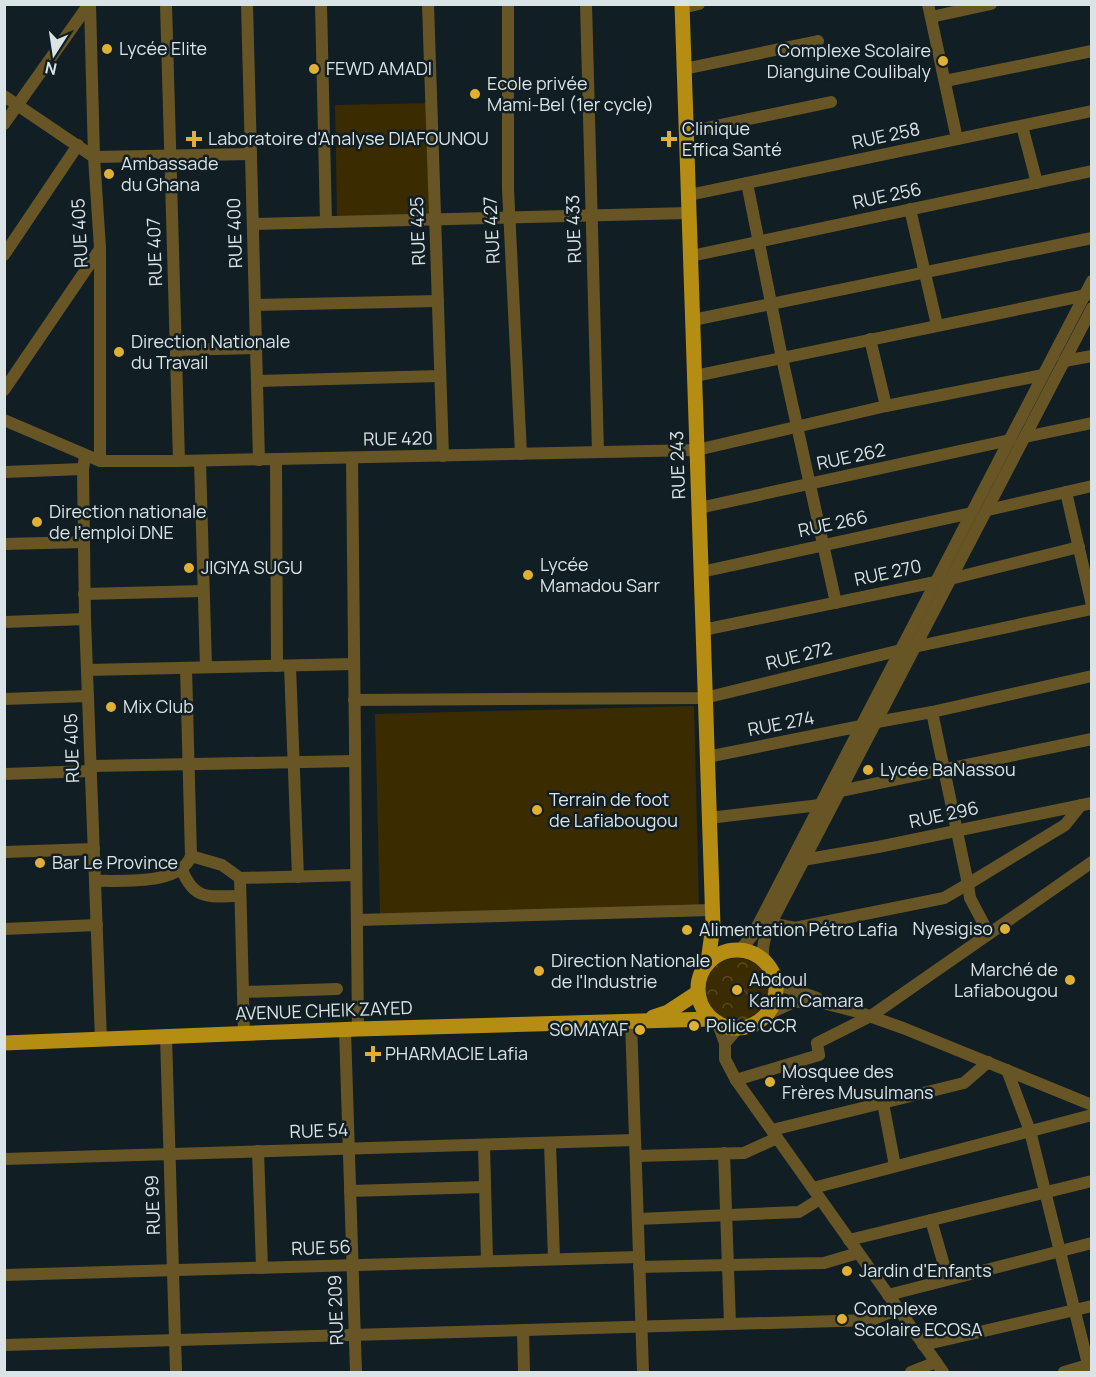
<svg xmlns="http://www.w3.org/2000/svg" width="1096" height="1377" font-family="Manrope,sans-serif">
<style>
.park{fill:url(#park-crowns)}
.pitch{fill:#3b2b00}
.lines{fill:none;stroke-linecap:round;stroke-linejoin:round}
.minor{stroke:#685525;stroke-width:12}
.major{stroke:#b58d12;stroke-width:15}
.poi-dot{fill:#dfb034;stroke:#111e23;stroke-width:2}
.labels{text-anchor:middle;stroke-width:5;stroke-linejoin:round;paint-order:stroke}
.poi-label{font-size:18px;fill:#dae3e6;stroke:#111e23;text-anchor:start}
.street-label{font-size:18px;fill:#dae3e6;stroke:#111e23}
</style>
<defs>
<pattern id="park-crowns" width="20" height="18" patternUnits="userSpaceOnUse" patternTransform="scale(1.5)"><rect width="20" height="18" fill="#3b2b00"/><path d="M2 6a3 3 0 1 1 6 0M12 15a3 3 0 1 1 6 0" fill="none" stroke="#574a25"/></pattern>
</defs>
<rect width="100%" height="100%" fill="#111e23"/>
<!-- park -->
<circle class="park" cx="737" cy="990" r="32"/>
<!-- pitch -->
<g class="pitch">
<path d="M429,103l2,112 -94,2 -2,-112z"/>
<path d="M694,706l5,200 -319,8 -5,-200z"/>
</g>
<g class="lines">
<!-- minor -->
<g class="minor">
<path d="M90,4l4,153 6,91v213"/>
<path d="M166,4l13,457"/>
<path d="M247,4l12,456"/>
<path d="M321,4l5,218"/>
<path d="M428,4l15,452"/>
<path d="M508,4v185l13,265"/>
<path d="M586,4l12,448"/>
<path d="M928,4l29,135"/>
<path d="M682,8l17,-4"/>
<path d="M931,17l60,-13"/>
<path d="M684,69l134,-28"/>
<path d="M945,81l147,-30"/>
<path d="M4,96l90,61 157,-3"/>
<path d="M4,124l85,-120"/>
<path d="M1022,126l15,57"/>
<path d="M687,132l144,-30"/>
<path d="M747,183l35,175 54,245"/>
<path d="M689,195l403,-84"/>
<path d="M910,209l27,116"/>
<path d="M253,224l436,-11"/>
<path d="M4,255l74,-110"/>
<path d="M691,256l401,-85"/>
<path d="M255,305l183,-4"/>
<path d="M693,320l399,-82"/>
<path d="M870,339l16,67"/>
<path d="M176,350l81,-2"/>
<path d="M1064,361l28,-5"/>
<path d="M695,376l392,-81"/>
<path d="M257,381l183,-5"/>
<path d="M4,390l96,-141"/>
<path d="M4,420l96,41h79l518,-11 189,-44 157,-31"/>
<path d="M1025,437l67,-14"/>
<path d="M85,456l-2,13 2,150 16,421"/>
<path d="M352,458l6,571"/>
<path d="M276,459l1,207"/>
<path d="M200,461l6,206"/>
<path d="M4,472l79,-3"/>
<path d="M1066,492l26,113"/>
<path d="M699,508l311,-68"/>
<path d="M988,510l104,-24"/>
<path d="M4,544l80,-2"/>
<path d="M701,572l271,-59"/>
<path d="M84,594l119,-3"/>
<path d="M4,622l81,-3"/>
<path d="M703,630l247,-51 129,-32"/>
<path d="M914,647l178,-38"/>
<path d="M290,666l8,211"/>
<path d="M87,670l267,-6"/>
<path d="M4,699l84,-3"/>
<path d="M354,700l351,-2 196,-48"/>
<path d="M877,722l55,-10 160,-36"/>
<path d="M707,757l154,-31"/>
<path d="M91,766l264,-5"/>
<path d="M4,774l87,-3"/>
<path d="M836,790l4,1 252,-52"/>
<path d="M709,818l111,-13"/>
<path d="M4,852l90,-3"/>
<path d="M191,856l31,9 18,13 116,-3"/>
<path d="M803,860l75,-13 214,-44"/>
<path d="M182,870c13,32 28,26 58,26"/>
<path d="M240,878l4,155"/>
<path d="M95,881c27,-1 85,5 96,-25l-5,-188"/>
<path d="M357,920l355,-10"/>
<path d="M764,922l31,6 149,-30 24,-14 -36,-172"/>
<path d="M4,929l93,-4"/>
<path d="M989,934l-19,-36 -2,-14 97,-59 16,-20"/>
<path d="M740,950l12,-14 8,-15 332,-640"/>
<path d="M764,960c-3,-13 1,-23 6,-35l322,-617"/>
<path d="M776,984l41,14"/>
<path d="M243,992l94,-3"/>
<path d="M768,1014l26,-12 21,-1 43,11 45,16 189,77"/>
<path d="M631,1021l12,351"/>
<path d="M718,1024l7,19v16l11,21 207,292"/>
<path d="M345,1030l11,342"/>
<path d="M166,1036l10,336"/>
<path d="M725,1043l12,-14"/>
<path d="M1007,1070l23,61 60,241"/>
<path d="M736,1080l83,-25 -2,-12 54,-27 221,-154"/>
<path d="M883,1103l12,63"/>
<path d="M772,1130l192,-47 24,-21"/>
<path d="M550,1143l4,116"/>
<path d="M484,1145l3,116"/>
<path d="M258,1151l4,117"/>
<path d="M724,1153l6,171"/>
<path d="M636,1156l108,-3 33,-15"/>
<path d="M4,1159l631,-19"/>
<path d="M813,1188l279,-73"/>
<path d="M350,1191l135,-4"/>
<path d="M638,1219l161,-7 21,-13"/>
<path d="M931,1220l17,59"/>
<path d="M849,1240l243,-59"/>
<path d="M639,1267l185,-4 34,-10"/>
<path d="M4,1275l635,-18"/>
<path d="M888,1295l204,-52"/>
<path d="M523,1330l1,42"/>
<path d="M4,1345l868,-25 26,-11"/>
<path d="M923,1345l169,-39"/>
<path d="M911,1372l25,-10"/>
<path d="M1064,1372l24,-7"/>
</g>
<!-- major -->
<g class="major">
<path d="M682,4l31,921 -5,37"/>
<circle cx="737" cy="989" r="39"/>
<path d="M653,1017l15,-5 29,-19"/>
<path d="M4,1043l354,-14 353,-10"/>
</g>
</g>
<!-- markers -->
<g class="poi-dot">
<circle cx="107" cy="49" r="6"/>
<circle cx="943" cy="61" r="6"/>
<circle cx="314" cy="69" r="6"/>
<circle cx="475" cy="94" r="6"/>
<path d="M191 130h6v6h6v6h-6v6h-6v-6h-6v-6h6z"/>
<path d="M666 130h6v6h6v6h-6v6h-6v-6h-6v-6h6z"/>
<circle cx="109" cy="174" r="6"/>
<circle cx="119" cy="352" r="6"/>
<circle cx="37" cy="522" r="6"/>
<circle cx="189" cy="568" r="6"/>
<circle cx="528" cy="575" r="6"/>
<circle cx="111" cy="707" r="6"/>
<circle cx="868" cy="770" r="6"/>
<circle cx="537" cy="810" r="6"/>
<circle cx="40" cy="863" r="6"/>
<circle cx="1005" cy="929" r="6"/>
<circle cx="687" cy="930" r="6"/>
<circle cx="539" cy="971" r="6"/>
<circle cx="1070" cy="980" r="6"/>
<circle cx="737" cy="990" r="6"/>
<circle cx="694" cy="1026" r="6"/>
<circle cx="640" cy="1030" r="6"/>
<path d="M370 1045h6v6h6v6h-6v6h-6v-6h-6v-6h6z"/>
<circle cx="770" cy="1082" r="6"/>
<circle cx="847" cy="1271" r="6"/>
<circle cx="842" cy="1319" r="6"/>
</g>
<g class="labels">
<!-- poi labels -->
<g class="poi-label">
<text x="119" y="55">Lycée Elite</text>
<text x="931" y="57" text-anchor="end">Complexe Scolaire<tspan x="931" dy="21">Dianguine Coulibaly</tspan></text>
<text x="326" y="75">FEWD AMADI</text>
<text x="487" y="90">Ecole privée<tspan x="487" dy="21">Mami-Bel (1er cycle)</tspan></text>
<text x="682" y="135">Clinique<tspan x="682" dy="21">Effica Santé</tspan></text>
<text x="208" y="145">Laboratoire d'Analyse DIAFOUNOU</text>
<text x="121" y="170">Ambassade<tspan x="121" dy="21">du Ghana</tspan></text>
<text x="131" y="348">Direction Nationale<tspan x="131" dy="21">du Travail</tspan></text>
<text x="49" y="518">Direction nationale<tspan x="49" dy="21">de l'emploi DNE</tspan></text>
<text x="540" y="571">Lycée<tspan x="540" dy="21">Mamadou Sarr</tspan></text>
<text x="201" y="574">JIGIYA SUGU</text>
<text x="123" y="713">Mix Club</text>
<text x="880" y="776">Lycée BaNassou</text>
<text x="549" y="806">Terrain de foot<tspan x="549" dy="21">de Lafiabougou</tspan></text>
<text x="52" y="869">Bar Le Province</text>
<text x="993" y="935" text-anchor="end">Nyesigiso</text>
<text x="699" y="936">Alimentation Pétro Lafia</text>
<text x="551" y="967">Direction Nationale<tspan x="551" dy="21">de l'Industrie</tspan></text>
<text x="1058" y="976" text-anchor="end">Marché de<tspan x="1058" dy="21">Lafiabougou</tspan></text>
<text x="749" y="986">Abdoul<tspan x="749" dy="21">Karim Camara</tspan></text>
<text x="706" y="1032">Police CCR</text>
<text x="628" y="1036" text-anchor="end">SOMAYAF</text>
<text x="385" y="1060">PHARMACIE Lafia</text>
<text x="782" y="1078">Mosquee des<tspan x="782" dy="21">Frères Musulmans</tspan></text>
<text x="859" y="1277">Jardin d'Enfants</text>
<text x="854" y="1315">Complexe<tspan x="854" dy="21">Scolaire ECOSA</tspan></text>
</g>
<!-- street labels -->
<g class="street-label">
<text transform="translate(886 136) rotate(-12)" y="6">RUE 258</text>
<text transform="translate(887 196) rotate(-12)" y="6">RUE 256</text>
<text transform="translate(574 229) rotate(-92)" y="6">RUE 433</text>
<text transform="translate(492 230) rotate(-93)" y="6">RUE 427</text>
<text transform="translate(418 231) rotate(-92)" y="6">RUE 425</text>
<text transform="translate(80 233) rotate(-93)" y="6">RUE 405</text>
<text transform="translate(235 233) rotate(-92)" y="6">RUE 400</text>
<text transform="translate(155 252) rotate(-92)" y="6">RUE 407</text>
<text transform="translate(398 439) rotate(-1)" y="6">RUE 420</text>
<text transform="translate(851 457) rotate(-12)" y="6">RUE 262</text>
<text transform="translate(678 465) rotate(-92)" y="6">RUE 243</text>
<text transform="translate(833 524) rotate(-12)" y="6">RUE 266</text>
<text transform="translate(888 573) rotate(-12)" y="6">RUE 270</text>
<text transform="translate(799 656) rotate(-14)" y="6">RUE 272</text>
<text transform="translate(781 724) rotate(-11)" y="6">RUE 274</text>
<text transform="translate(72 748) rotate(-92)" y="6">RUE 405</text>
<text transform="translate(944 815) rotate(-12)" y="6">RUE 296</text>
<text transform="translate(324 1011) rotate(-2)" y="6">AVENUE CHEIK ZAYED</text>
<text transform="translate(319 1131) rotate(-2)" y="6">RUE 54</text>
<text transform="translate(153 1205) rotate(-92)" y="6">RUE 99</text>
<text transform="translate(321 1248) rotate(-2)" y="6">RUE 56</text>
<text transform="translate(336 1310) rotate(-92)" y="6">RUE 209</text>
</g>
</g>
<!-- border -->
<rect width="1096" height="1377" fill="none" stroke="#dae3e6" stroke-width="12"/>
<!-- north arrow -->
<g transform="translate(54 54) rotate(192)" stroke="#111e23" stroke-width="4.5" paint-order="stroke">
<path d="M0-4.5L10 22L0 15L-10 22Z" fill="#dae3e6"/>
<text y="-9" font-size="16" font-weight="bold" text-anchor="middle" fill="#dae3e6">N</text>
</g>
</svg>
